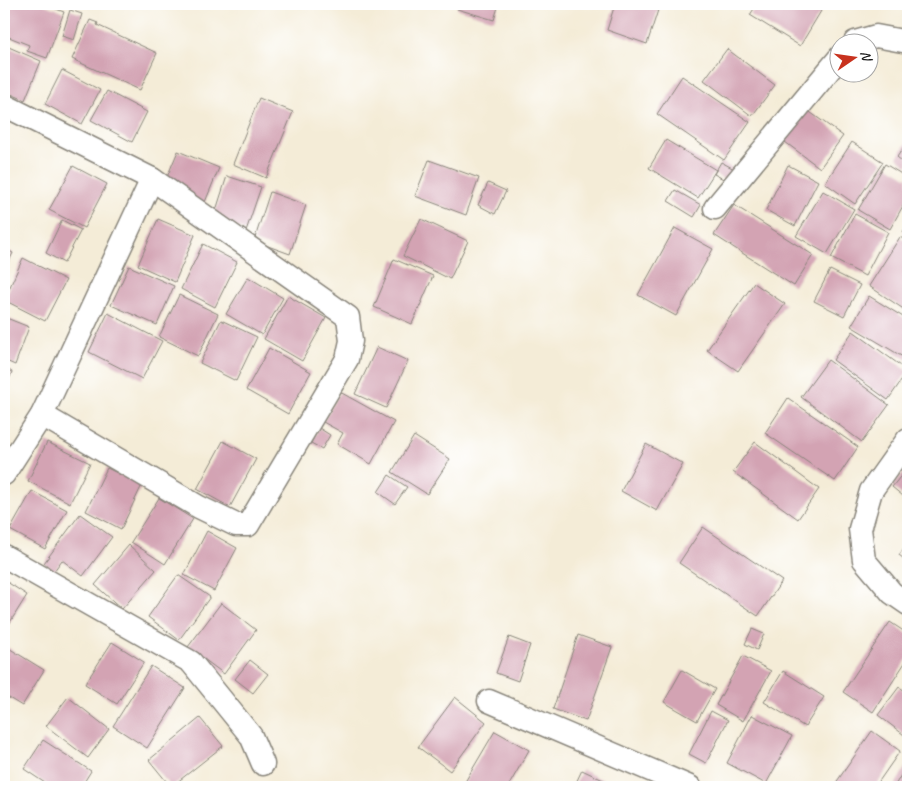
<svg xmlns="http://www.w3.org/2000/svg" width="912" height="791" font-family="Caveat,sans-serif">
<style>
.building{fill:#d3a3b3}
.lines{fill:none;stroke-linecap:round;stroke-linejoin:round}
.minor-casing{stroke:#88847a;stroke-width:25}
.minor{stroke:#fff;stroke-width:22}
</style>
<rect width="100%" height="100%" fill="#fff"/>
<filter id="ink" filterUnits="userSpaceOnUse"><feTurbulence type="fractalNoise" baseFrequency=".02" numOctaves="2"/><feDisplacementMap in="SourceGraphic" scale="10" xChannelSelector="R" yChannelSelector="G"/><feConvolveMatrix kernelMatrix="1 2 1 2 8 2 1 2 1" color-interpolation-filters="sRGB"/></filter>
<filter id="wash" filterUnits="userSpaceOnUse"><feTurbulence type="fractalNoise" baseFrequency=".0096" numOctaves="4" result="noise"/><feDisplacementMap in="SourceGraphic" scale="20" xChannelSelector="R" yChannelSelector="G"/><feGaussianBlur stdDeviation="1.12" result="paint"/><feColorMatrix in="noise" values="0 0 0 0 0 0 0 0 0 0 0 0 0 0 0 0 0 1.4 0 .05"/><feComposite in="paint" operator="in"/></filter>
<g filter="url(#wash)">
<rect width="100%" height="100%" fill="#f4ecd7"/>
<g id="blocks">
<!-- building -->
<g class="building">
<path d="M4,4h39l21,8 -17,46 -20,-7 2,-6 -25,-10z"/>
<path d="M458,4h41l-5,16 -37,-11z"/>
<path d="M615,4h45l-13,40 -40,-14z"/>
<path d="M757,4h53l11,7 -21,35 -50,-31z"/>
<path d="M70,10l12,4 -8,26 -12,-4z"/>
<path d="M90,20l8,3 -1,2 60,28 -17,37 -68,-31z"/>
<path d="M4,45l37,16 -16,39 -21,-9z"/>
<path d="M727,49l48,36 -23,31 -48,-36z"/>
<path d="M62,70l38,20 -18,34 -37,-20z"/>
<path d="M682,76l68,46 -26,38 -67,-46z"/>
<path d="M107,91l40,21 -15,30 -41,-22z"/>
<path d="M259,98l34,14 -27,66 -33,-14z"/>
<path d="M807,110l36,26 -23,32 -35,-26z"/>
<path d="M666,140l50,30 -18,28 -49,-30z"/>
<path d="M908,141v25l-11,-9z"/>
<path d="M852,142l31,20 -28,42 -30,-21z"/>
<path d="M178,151l41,17 -16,39 -41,-18z"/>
<path d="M429,160l50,18 -13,37 -51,-19z"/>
<path d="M721,162l15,8 -7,12 -15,-8z"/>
<path d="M885,164l23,14v19l-18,32 -32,-19z"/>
<path d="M788,165l30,16 -23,45 -29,-16z"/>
<path d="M73,166l34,18 -23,44 -35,-18z"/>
<path d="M227,176l34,11 -15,44 -33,-11z"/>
<path d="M488,183l18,8 -11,23 -17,-9z"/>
<path d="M675,190l26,15 -7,12 -26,-16z"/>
<path d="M823,191l31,18 -27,45 -31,-18z"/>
<path d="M270,192l36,13 -16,49 -36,-13z"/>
<path d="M734,205l79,50 -19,31 -80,-51z"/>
<path d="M855,214l33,18 -23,44 -34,-18z"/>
<path d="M158,219l37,16 -20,47 -37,-17z"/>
<path d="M421,219l47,22 -18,38 -47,-23z"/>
<path d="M62,220l19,10 -17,33 -18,-10z"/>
<path d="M908,223v12l-5,-3z"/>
<path d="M675,228l38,21 -37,67 -38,-21z"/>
<path d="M900,237l8,5v70l-39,-26z"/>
<path d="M203,244l34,18 -22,45 -34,-18z"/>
<path d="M4,248l9,5 -9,18z"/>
<path d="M23,258l43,22 -21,41 -41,-21z"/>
<path d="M394,259l39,17 -21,48 -38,-17z"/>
<path d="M129,266l45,20 -17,39 -46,-20z"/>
<path d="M830,270l30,15 -16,31 -30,-15z"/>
<path d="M248,277l35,21 -21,37 -36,-21z"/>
<path d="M754,283l31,21 -47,67 -31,-21z"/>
<path d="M179,295l39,19 -20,42 -39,-19z"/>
<path d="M288,296l38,22 -24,43 -38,-22z"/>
<path d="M869,296l39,24v40l-57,-34z"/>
<path d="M108,313l54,28 -20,38 -53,-27z"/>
<path d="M4,317l25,10 -14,38 -11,-5z"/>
<path d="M221,320l36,17 -21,44 -36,-18z"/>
<path d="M853,331l55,40 -20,29 -55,-40z"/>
<path d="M377,347l31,14 -22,47 -31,-14z"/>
<path d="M269,348l42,24 -23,42 -42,-24z"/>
<path d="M828,360l61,45 -27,37 -61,-45z"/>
<path d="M4,368l8,4 -8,19z"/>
<path d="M340,392l54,30 -23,42 -34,-20 6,-11 -20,-11z"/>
<path d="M788,398l70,49 -23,34 -70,-48z"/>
<path d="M319,428l11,7 -8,14 -11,-6z"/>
<path d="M414,436l36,23 -23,35 -35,-22z"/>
<path d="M223,441l33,18 -26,48 -33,-18z"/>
<path d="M47,442l43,21 -20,40 -42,-22z"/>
<path d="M755,442l64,47 -21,30 -65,-47z"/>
<path d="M646,444l37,20 -26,47 -36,-20z"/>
<path d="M908,467v33l-16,-13z"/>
<path d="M107,468l35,17 -21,44 -35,-18z"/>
<path d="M389,475l18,12 -12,17 -17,-12z"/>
<path d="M32,491l35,19 -22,39 -35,-19z"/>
<path d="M159,498l34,21 -28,45 -34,-22z"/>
<path d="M80,514l32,23 -29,39 -21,-16 -8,11 -10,-8z"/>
<path d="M703,527l79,54 -24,35 -79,-53z"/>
<path d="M207,531l30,17 -23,43 -30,-16z"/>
<path d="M908,542v20l-9,-7z"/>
<path d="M129,545l27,25 -34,39 -27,-24z"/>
<path d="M178,575l32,22 -31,43 -31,-23z"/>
<path d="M4,580l23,15 -23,37z"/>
<path d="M221,603l35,27 -32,44 -36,-27z"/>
<path d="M890,622l18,12v24l-35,54 -30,-20z"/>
<path d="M752,629l12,5 -7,16 -12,-6z"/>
<path d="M578,635l34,12 -26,74 -33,-12z"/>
<path d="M509,637l21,8 -12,36 -22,-8z"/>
<path d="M112,642l32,20 -27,42 -32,-20z"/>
<path d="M7,647l37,23 -22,36 -18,-11v-43z"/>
<path d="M743,656l28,15 -28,50 -27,-16z"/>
<path d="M250,660l18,14 -15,19 -18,-14z"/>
<path d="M151,666l34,22 -38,60 -34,-22z"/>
<path d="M682,670l33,19 -18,32 -33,-19z"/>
<path d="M783,671l41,26 -19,30 -41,-25z"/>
<path d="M899,687l8,5 1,-2v48l-30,-23z"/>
<path d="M68,697l41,32 -21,29 -42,-32z"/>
<path d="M455,697l31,25 -36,49 -32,-24z"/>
<path d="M711,711l17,9 -22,43 -17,-9z"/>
<path d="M752,715l40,21 -26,48 -39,-21z"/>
<path d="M200,718l23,28 -52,41 -22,-27z"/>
<path d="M495,731l34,19 -21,37h-46z"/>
<path d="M872,731l28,20 -25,36h-42z"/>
<path d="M43,740l48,31 -10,16h-30l-27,-18z"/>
<path d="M908,763v24h-14z"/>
<path d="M582,770l36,17h-44z"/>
</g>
</g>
</g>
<g filter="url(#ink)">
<use href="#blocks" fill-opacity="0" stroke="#88847a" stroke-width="1"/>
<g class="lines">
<defs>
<g id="minor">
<path d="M855,42l21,-6 32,6"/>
<path d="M4,105l148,74 196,138 3,24 -4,18 -99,166h-12l-37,-18 -157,-92"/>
<path d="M715,208l125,-151"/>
<path d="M908,439l-37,52 -11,38 4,31 28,33 16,11"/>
<path d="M4,474l38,-59 110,-236"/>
<path d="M4,556l187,106 60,74 12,28"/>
<path d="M489,701l201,86"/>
</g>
</defs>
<!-- minor casing -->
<use href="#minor" class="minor-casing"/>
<!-- minor -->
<use href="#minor" class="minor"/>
</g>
</g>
<!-- margin -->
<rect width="912" height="791" fill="none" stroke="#fff" stroke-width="20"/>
<!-- north arrow -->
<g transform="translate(854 58) rotate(77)"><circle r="24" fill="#ffffff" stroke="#a4a4a4"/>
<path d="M0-4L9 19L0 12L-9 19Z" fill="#c8321e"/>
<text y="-8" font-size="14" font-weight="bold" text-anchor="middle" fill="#1c1c1c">N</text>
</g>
</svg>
